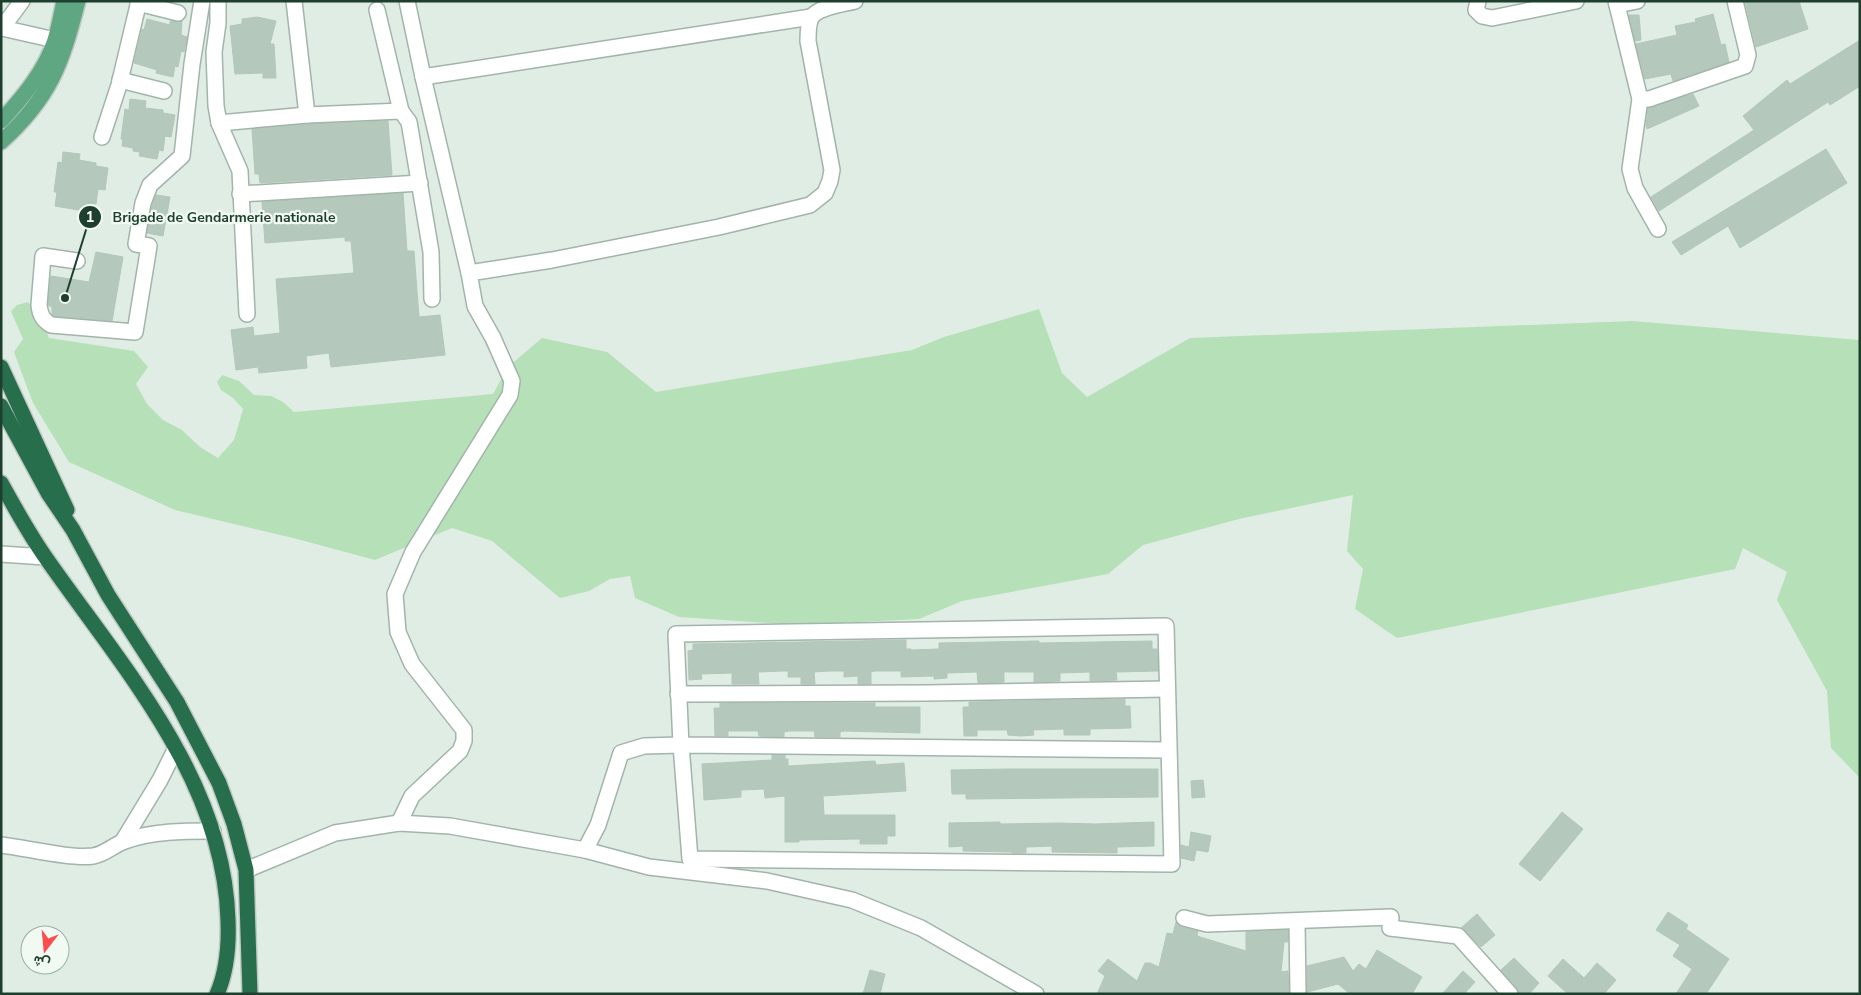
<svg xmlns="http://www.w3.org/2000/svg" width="1861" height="995" font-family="'Nunito Sans',Vazirmatn,sans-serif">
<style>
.green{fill:#b6e0b7}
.building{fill:#b5c8bc;stroke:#b2c7b9}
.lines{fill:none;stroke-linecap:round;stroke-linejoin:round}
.minor-casing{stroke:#a2b5aa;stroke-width:18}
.major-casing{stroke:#c0c9c4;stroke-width:18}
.highway-casing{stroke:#c0c9c4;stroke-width:18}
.minor{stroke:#fff;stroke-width:15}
.major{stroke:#5fa782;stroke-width:15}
.highway{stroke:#276e4d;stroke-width:15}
.leader{fill:none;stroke:#1f3f2e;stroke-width:2}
.callout-dot{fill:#1f3f2e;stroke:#f1f9f3;stroke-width:2}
.mark-label{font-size:15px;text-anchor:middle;font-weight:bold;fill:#fff}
.callout-label{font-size:14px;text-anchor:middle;font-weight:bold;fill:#1f3f2e;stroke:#f1f9f3;stroke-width:4.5;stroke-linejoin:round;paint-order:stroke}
</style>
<rect width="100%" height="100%" fill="#e0ede4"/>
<!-- green -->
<path class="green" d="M28,302l9,10 12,26 85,13 14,16 -12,17 11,20 16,16 19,10 18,17 18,11 16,-18 9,-31 -10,-11 -12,-8 -4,-8 5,-7 17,6 15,14 17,1 12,6 11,10 199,-18 15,-27 34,-29 65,14 49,40 256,-42 32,-13 95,-28 23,64 25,24 103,-59 442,-17 228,19v438l-29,-30 -4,-57 -50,-91 10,-28 -44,-24 -8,21 -338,69 -42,-29 8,-40 -16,-18 6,-56 -114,24 -96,26 -35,29 -146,27 -43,18 -121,6 -119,-8 -44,-19 -5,-22 -20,3 -21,12 -29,7 -68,-57 -40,-13 -77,32 -78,-21 -122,-29 -106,-48 -36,-59 -19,-51 9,-13 -12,-28 6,-6z"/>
<!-- building -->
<g class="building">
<path d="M1745,1h54l9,28 -52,18z"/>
<path d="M1713,14l8,31 4,-1 4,18 -56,19 -2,-7 -26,5 -9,-35 41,-9 -2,-9 21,-4 -1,-3z"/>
<path d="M1629,15h10l2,25 -6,1z"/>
<path d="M257,17l19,4 -6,23h4l2,34h-13v-5l-28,1 -5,-48 12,-2v-5z"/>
<path d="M147,19l23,6v-4h12l-1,14 6,2 -3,15 -3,-1 -3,16 -3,-1 -2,11 -17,-4 1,-3 -23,-7 8,-34 2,1z"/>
<path d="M1860,40v46l-30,19 -2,-3 -169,109 -8,-14 103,-67 -11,-14 44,-36 3,4z"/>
<path d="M1693,94l6,12 -52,23 -1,-3 2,-18z"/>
<path d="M130,99l16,2 -1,7 18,2v3l12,2 -4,22 -6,-1 -2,15 -4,-1 -2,9 -18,-3 1,-4 -7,-1v-3l-11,-2 1,-7h-2l4,-30 4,1z"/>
<path d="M388,121l4,54 -132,8 -1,-9h-4l-3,-45 56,-5z"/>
<path d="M1826,149l21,34 -107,65 -12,-22 -47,29 -9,-13z"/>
<path d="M63,152l17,2 -1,6 17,3v3l12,2 -3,22 -7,-1 -2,15 -4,-1 -2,9 -35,-6 2,-14h-3l4,-30 4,1z"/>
<path d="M403,193l4,58h7l5,66 21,-2 5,40 -114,12 -2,-14 -23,3 1,12 -48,5 -1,-6 -22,3 -5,-40 22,-3 1,9 26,-3 -4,-54 78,-6 -3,-32h-6v-4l-80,6 -3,-41z"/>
<path d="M156,195l14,2 -7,39 -16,-3 5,-27z"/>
<path d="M96,252l27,5 -11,64 -58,-5 -2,-2v-7l-4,-2 3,-29 38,6z"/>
<path d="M906,640v9h5v1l28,-1v-6l100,-2v2l113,-2v8h5l1,22 -42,1 1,8 -27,1v-9l-30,1v8l-26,1v-10h-30v10l-26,1 -1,-11 -30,1v5l-13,1v-3l-33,1v-6h-26l-4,1v12h-13v-8l-14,1v-6h-15l-15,1 1,12h-14v-7h-13v-6h-5l-25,1 1,12h-27v-11l-31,1 1,5 -13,1 -1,-29 5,-1v-6z"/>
<path d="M1125,699v7h5l1,22 -41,1v6h-26v-6l-31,1 1,5 -13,1 -13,-1 -1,-5h-30v6h-13l-1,-29h6v-5z"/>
<path d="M720,703h155v4h45v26l-76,-2 -4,1v5h-25l-1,-6h-25l-5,1v5h-13l-12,-1 -1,-5h-30v5h-13l-1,-28h6z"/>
<path d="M772,755h13v4h3v7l87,-5 1,4 28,-2 2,28 -83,5 1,19h71v21h-8v8h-27v-5l-61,1v2h-14v-46l-20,2 -1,-9 -23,1v7l-37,3 -2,-36 70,-4z"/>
<path d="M1008,769h150v28l-192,2v-5h-14l-1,-24z"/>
<path d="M1203,780l2,17 -13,1 -1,-17z"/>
<path d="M1562,812l21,17 -43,52 -21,-17z"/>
<path d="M1000,822v2l59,-1 36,1 59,-2v24l-37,1v6l-65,-1v-6l-26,1v6h-14v-1l-49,-1v-5l-14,1v-24z"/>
<path d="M1191,832l20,4 -3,16 -12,-2 -2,11 -13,-3v-13l8,2z"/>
<path d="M1668,912l20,13 -2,4 43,30 -23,35h-30l16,-25 -19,-13 7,-11 -24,-15z"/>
<path d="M1477,914l18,21 -14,12 -20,-19z"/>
<path d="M1176,922l5,5 17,4 -1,5 49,15v-19l42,-2v12h-4l-3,30 7,-1 1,23h-192l8,-18 -7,-5 10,-12 29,22 8,-18h5l9,4 8,-34 6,1z"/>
<path d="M1377,950l45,27 -10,17h-62l-12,-10 -31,8v-26l37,-9 9,14 6,-7 7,5z"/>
<path d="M1514,958l25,25 -10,11h-10l-2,-6 -16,-18z"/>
<path d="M1563,959l21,19 13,-15 19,17 -12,14h-36l-20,-18z"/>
<path d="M870,970l15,4 -5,20h-17z"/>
<path d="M1463,971l12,11 -11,12h-22z"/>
</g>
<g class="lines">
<defs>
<g id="minor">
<path d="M22,1l-20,27 53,12"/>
<path d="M218,1v22l-4,29 2,54 3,17 21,48 7,143"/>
<path d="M294,1l13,114"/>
<path d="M407,1l16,76 388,-60"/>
<path d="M1478,1l-2,9 6,6 10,2 84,-17"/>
<path d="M1616,1l24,98 -10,70 5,19 23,41"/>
<path d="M138,3l40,10"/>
<path d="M1617,5l20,-4"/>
<path d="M377,10l24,101 8,11 22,130 1,47"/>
<path d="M423,77l46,196"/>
<path d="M120,80l44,11"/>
<path d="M1640,99h9l96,-33 3,-11 -13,-54"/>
<path d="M219,123l88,-8 94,-4"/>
<path d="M102,137l17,-52 20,-84"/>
<path d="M240,194l180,-11"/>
<path d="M77,261l-34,-5 -4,49c1,10 4,15 12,20l84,7 14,-86 -13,-2 7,-41 7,-18 32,-29 10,-92 10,-63"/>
<path d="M1,554l44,3"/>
<path d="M678,694l249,-1 240,-4"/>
<path d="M399,823l13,-27 48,-45 4,-10v-11l-52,-66 -14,-32 -3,-38 18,-42 97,-157 2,-14 -19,-43 -18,-32 -6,-33 83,-13 167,-33 91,-22 15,-12 5,-12 2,-11 -24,-129c0,-7 0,-17 3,-23 6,-11 33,-14 44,-17"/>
<path d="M123,841l37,-61 16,-32"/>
<path d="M1,845c26,3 69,14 92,11 13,-2 20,-11 32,-15 27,-10 59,-10 88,-10"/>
<path d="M585,850l13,-25 23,-72 23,-7 37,-1 9,114 482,5 -6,-238 -490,8 5,111 487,5"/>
<path d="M246,870l89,-37 64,-10 51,3 135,24 64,17 118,14 85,19 69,28 115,66"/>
<path d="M1184,918l23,6 184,-7 -1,11 68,8 52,58"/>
<path d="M1297,922l1,72"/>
</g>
<g id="major">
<path d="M1,121c22,-24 44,-50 54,-81 4,-13 6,-26 9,-39"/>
<path d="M1,142c49,-44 61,-78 77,-141"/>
</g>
<g id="highway">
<path d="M1,367l66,143"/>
<path d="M1,406l47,87 25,37 35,65 69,107 42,81 15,41 12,46 4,124"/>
<path d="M1,483c14,25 28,51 45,75 76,109 178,221 182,362 1,24 -1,51 -11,74"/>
</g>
</defs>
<!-- minor casing -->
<use href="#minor" class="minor-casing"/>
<!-- major casing -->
<use href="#major" class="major-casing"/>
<!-- highway casing -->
<use href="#highway" class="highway-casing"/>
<!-- minor -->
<use href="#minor" class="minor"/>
<!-- major -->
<use href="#major" class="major"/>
<!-- highway -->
<use href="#highway" class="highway"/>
</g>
<!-- callouts -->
<path class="leader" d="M65 298L90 217"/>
<g class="callout-dot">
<circle cx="65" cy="298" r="5"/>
<circle cx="90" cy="217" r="12"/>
</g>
<g class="mark-label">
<text x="90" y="222">1</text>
</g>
<g class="callout-label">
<text x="224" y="222">Brigade de Gendarmerie nationale</text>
</g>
<!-- border -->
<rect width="1861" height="995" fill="none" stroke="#1f3f2e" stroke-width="5"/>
<!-- north arrow -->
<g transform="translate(45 950) rotate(196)"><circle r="24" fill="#f1f9f3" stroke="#9dafa4"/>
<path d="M0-4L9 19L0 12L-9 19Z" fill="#ff4c4e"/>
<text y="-8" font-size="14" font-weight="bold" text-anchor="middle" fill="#1f3f2e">ش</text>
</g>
</svg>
